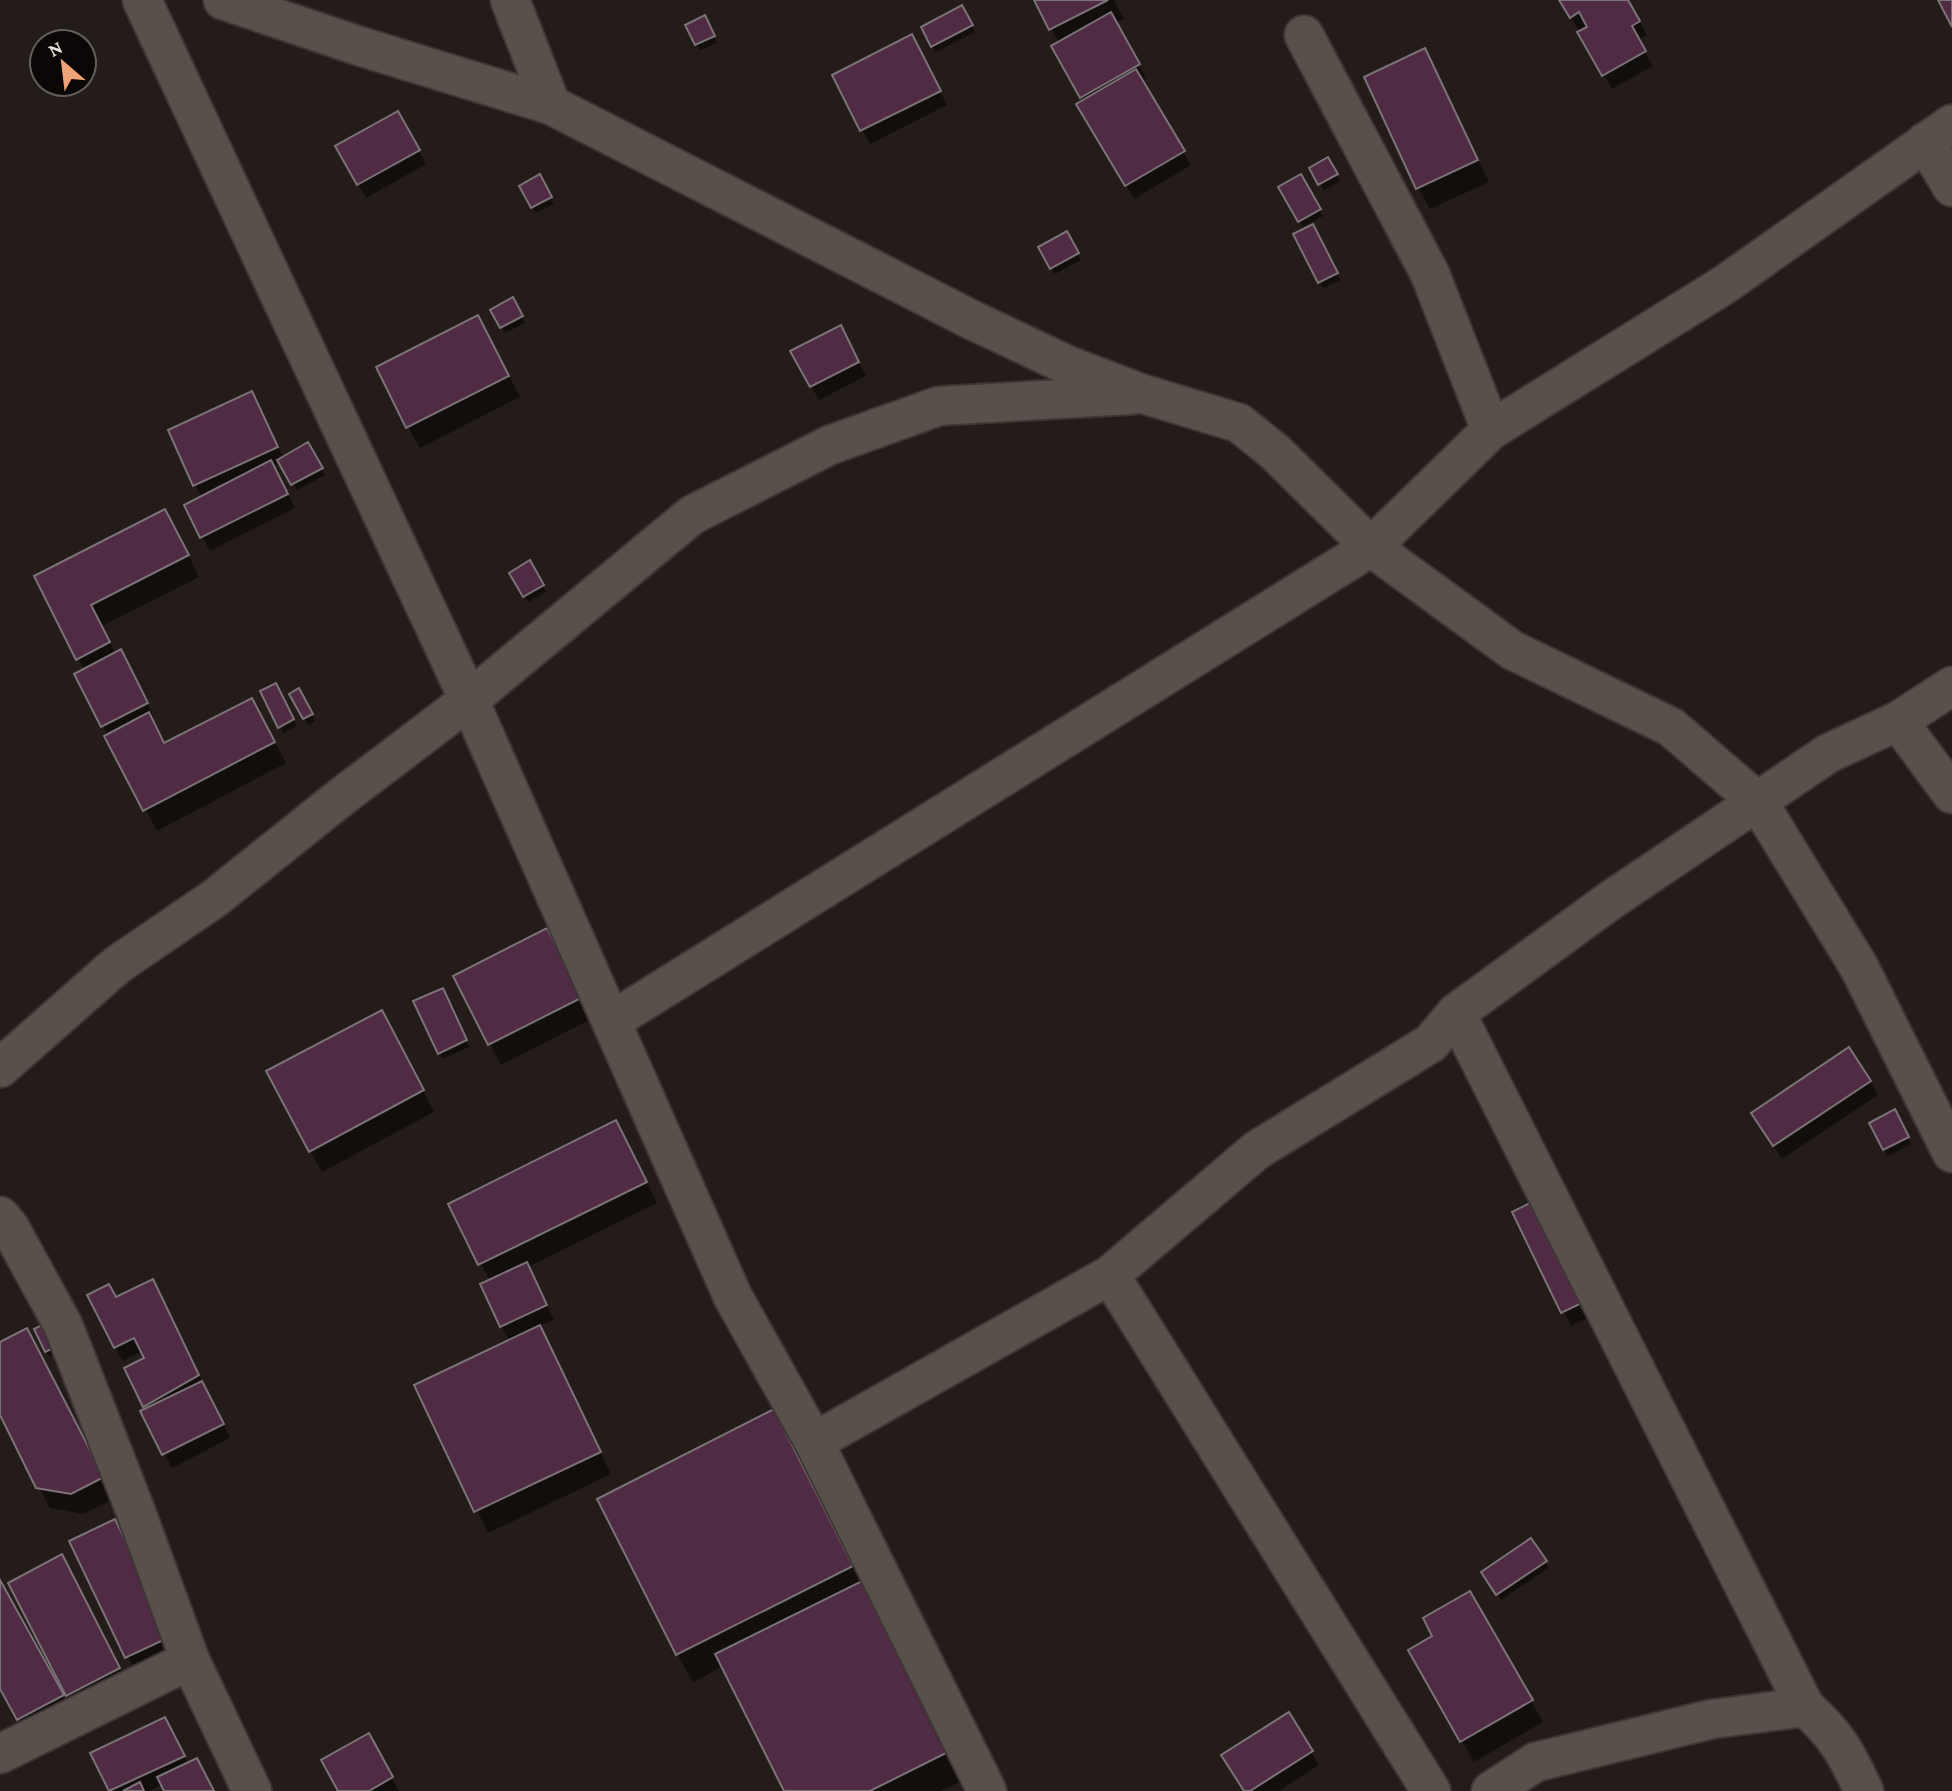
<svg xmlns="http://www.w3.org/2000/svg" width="1952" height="1791" font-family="'Crimson Pro',serif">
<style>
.shadow{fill:#0007}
.building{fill:#4f2b44;stroke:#7c7378;stroke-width:2}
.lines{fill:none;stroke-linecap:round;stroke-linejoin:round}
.minor-casing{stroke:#3c3634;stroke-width:42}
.minor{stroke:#59504c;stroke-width:38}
</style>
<rect width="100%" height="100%" fill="#231c18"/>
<!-- shadow -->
<g class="shadow">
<path d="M1036,0h78l10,19 -9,4 31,55 -5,3 50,84 -57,34 -56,-94 6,-4 -30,-55 5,-3z"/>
<path d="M1561,0h66l20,35 -9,6 15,25 -41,23z"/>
<path d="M962,8l13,24 -39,20 -13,-24z"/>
<path d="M708,24l9,19 -17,7 -4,-6z"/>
<path d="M919,50l28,55 -77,39 -8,-14z"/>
<path d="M1425,50l64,132 -59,27 -12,-21z"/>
<path d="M398,113l28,51 -60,34 -29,-52z"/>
<path d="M1327,159l13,22 -16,9 -13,-21z"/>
<path d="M1300,176l23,40 -20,11 -22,-40z"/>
<path d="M539,177l15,27 -18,9 -15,-27z"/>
<path d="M1316,232l24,48 -17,8 -28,-53z"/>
<path d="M1067,234l14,26 -26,14 -14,-26z"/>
<path d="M513,300l12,23 -20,10 -13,-23z"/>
<path d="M490,338l30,59 -100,51 -12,-21z"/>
<path d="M848,341l18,35 -47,24 -8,-14z"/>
<path d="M260,407l23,51 25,-13 17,30 -28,15 -16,-27 -8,3 22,42 -85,43 -24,-45 16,-8 -7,-13z"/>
<path d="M177,532l22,45 -97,49 14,28 12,11 26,53 -3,1 14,26 99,-24 22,42 -129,68 -81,-157 8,-4 -48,-94z"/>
<path d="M529,563l17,29 -18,10 -17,-28z"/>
<path d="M275,685l22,41 -14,7 -3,-6z"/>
<path d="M299,691l16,30 -7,4 -16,-31z"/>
<path d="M559,951l34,67 -92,47 -46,-88z"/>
<path d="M446,996l23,51 -26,12 -3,-6z"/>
<path d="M393,1033l41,79 -112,60 -12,-21z"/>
<path d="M1870,1081l8,14 -96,64 -21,-32z"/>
<path d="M1894,1112l17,32 -23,12 -16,-32z"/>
<path d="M628,1144l29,59 -129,64 26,53 -15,6 72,148 -123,59 -72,-147 94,-45 -9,-15 -11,-45 -39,-76z"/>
<path d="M1515,1213l78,102 -22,11z"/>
<path d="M153,1281l77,157 -58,30 -29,-56 4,-2 -21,-41 20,-10 -4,-8 -19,10 -8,-14 1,-48z"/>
<path d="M27,1330l88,168 -31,16 -34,-6 -50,-97v-67z"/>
<path d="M36,1330l29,20 -15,7z"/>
<path d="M789,1439l175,341 -23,11h-155l-63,-125 -30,16 -16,-28z"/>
<path d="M1531,1540l18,28 -48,32 -18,-28z"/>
<path d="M71,1542l107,108 -43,21z"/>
<path d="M74,1578l57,111 -52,27 -12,-21z"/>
<path d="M0,1583l74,133 -43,24 -31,-55z"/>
<path d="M1470,1594l73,128 -69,40 -64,-111 25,-14z"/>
<path d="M173,1733l15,31 25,27h-47l-3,-7 -14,7h-38l-18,-37z"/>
<path d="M368,1735l31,56h-59z"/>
<path d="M1311,1752l8,13 -40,26h-34z"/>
</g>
<!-- building -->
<g class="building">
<path d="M1034,0h74l-59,30z"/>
<path d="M1559,0h69l12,21 -8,5 14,25 -44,25 -25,-44 10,-5 -8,-15 -9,6z"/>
<path d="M1938,0h14v27z"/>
<path d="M962,5l11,20 -42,22 -10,-20z"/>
<path d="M1111,12l29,52 -60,34 -29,-52z"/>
<path d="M705,15l10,21 -20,9 -10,-20z"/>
<path d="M912,34l29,57 -81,40 -28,-56z"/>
<path d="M1425,48l53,112 -62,29 -52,-112z"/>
<path d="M1136,69l49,82 -60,35 -49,-82z"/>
<path d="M398,111l22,39 -63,35 -22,-39z"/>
<path d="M1328,157l10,17 -20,11 -9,-17z"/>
<path d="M540,174l12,23 -21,11 -12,-22z"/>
<path d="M1301,174l20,35 -23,13 -20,-35z"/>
<path d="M1313,224l25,49 -20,10 -25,-49z"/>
<path d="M1067,231l12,22 -29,16 -12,-22z"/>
<path d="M513,297l10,19 -23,12 -10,-18z"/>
<path d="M478,315l31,61 -103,52 -30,-61z"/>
<path d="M841,325l18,37 -49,25 -20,-36z"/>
<path d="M252,391l26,56 -85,39 -25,-56z"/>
<path d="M308,442l15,26 -32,17 -14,-25z"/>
<path d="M271,460l17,34 -88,44 -16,-33z"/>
<path d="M165,509l24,46 -98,50 19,37 -34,18 -42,-84z"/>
<path d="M530,560l14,25 -21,12 -14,-24z"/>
<path d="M121,649l27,54 -47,24 -27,-53z"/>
<path d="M276,683l18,36 -16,9 -18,-37z"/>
<path d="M299,688l14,26 -10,5 -14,-25z"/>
<path d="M252,698l23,44 -132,69 -39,-75 45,-24 15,31z"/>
<path d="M547,928l36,69 -95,48 -35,-69z"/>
<path d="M443,988l24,52 -29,14 -25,-53z"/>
<path d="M382,1010l42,80 -115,62 -43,-81z"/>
<path d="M1849,1047l22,34 -98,65 -22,-33z"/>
<path d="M1895,1109l14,28 -26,13 -14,-27z"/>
<path d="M616,1120l31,62 -169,83 -30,-61z"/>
<path d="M1538,1199l48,102 -25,12 -49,-101z"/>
<path d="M527,1262l20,43 -47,22 -20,-43z"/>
<path d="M153,1279l46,96 -56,32 -19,-39 20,-10 -10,-20 -20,10 -27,-53 22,-11 7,13z"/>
<path d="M52,1320l11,24 -18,8 -11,-23z"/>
<path d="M540,1325l61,127 -127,60 -60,-127z"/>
<path d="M27,1328l77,149 -33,17 -35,-6 -36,-73v-73z"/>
<path d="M202,1381l22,43 -62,31 -22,-44z"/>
<path d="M774,1409l79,157 -177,89 -79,-156z"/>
<path d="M115,1519l57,117 -47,22 -56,-117z"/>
<path d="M1531,1538l16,23 -51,34 -15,-23z"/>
<path d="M62,1554l58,114 -54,28 -58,-113z"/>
<path d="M0,1580l64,115 -47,25 -17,-31z"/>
<path d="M864,1580l86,171 -80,40h-86l-69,-137z"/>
<path d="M1470,1591l63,109 -73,42 -52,-92 24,-14 -9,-18z"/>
<path d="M1289,1712l24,39 -63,40h-6l-23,-36z"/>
<path d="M165,1717l20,39 -76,35 -19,-38z"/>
<path d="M369,1733l24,44 -24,14h-31l-17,-31z"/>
<path d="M197,1758l17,33h-50l-7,-14z"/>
<path d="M140,1782l4,9h-21z"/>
</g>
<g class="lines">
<defs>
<g id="minor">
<path d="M142,0l327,700 264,597 81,145 173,349"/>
<path d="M223,0l136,46 192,59 421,215 95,45 76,29 96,29 36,29 96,95 141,103 159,77 87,75 101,165 93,186"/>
<path d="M510,0l41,105"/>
<path d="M1304,35l126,239 61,156"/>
<path d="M1925,142l27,45"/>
<path d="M1898,721l54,73"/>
<path d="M1456,1013l349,694"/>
<path d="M613,1020l758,-473 120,-117 233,-145 228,-161"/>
<path d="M0,1068l117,-103 98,-67 125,-100 129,-98 223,-185 138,-70 109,-39 192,-11"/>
<path d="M0,1216l10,12 53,97 73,187 54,148 62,131"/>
<path d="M1110,1275l321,516"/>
<path d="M814,1442l296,-167 147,-125 174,-107 25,-30 155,-113 218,-147 69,-32 54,-35"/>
<path d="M0,1754l190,-94"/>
<path d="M1491,1791l45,-29 176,-43 93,-12c32,28 41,46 59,84"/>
</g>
</defs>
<!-- minor casing -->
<use href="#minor" class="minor-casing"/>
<!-- minor -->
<use href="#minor" class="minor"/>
</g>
<!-- north arrow -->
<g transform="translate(63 63) rotate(332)"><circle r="33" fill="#0a0706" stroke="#625f5d" stroke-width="2"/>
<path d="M0-5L12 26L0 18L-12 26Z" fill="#efa376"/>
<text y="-10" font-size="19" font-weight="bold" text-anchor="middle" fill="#e7e2df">N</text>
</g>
</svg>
